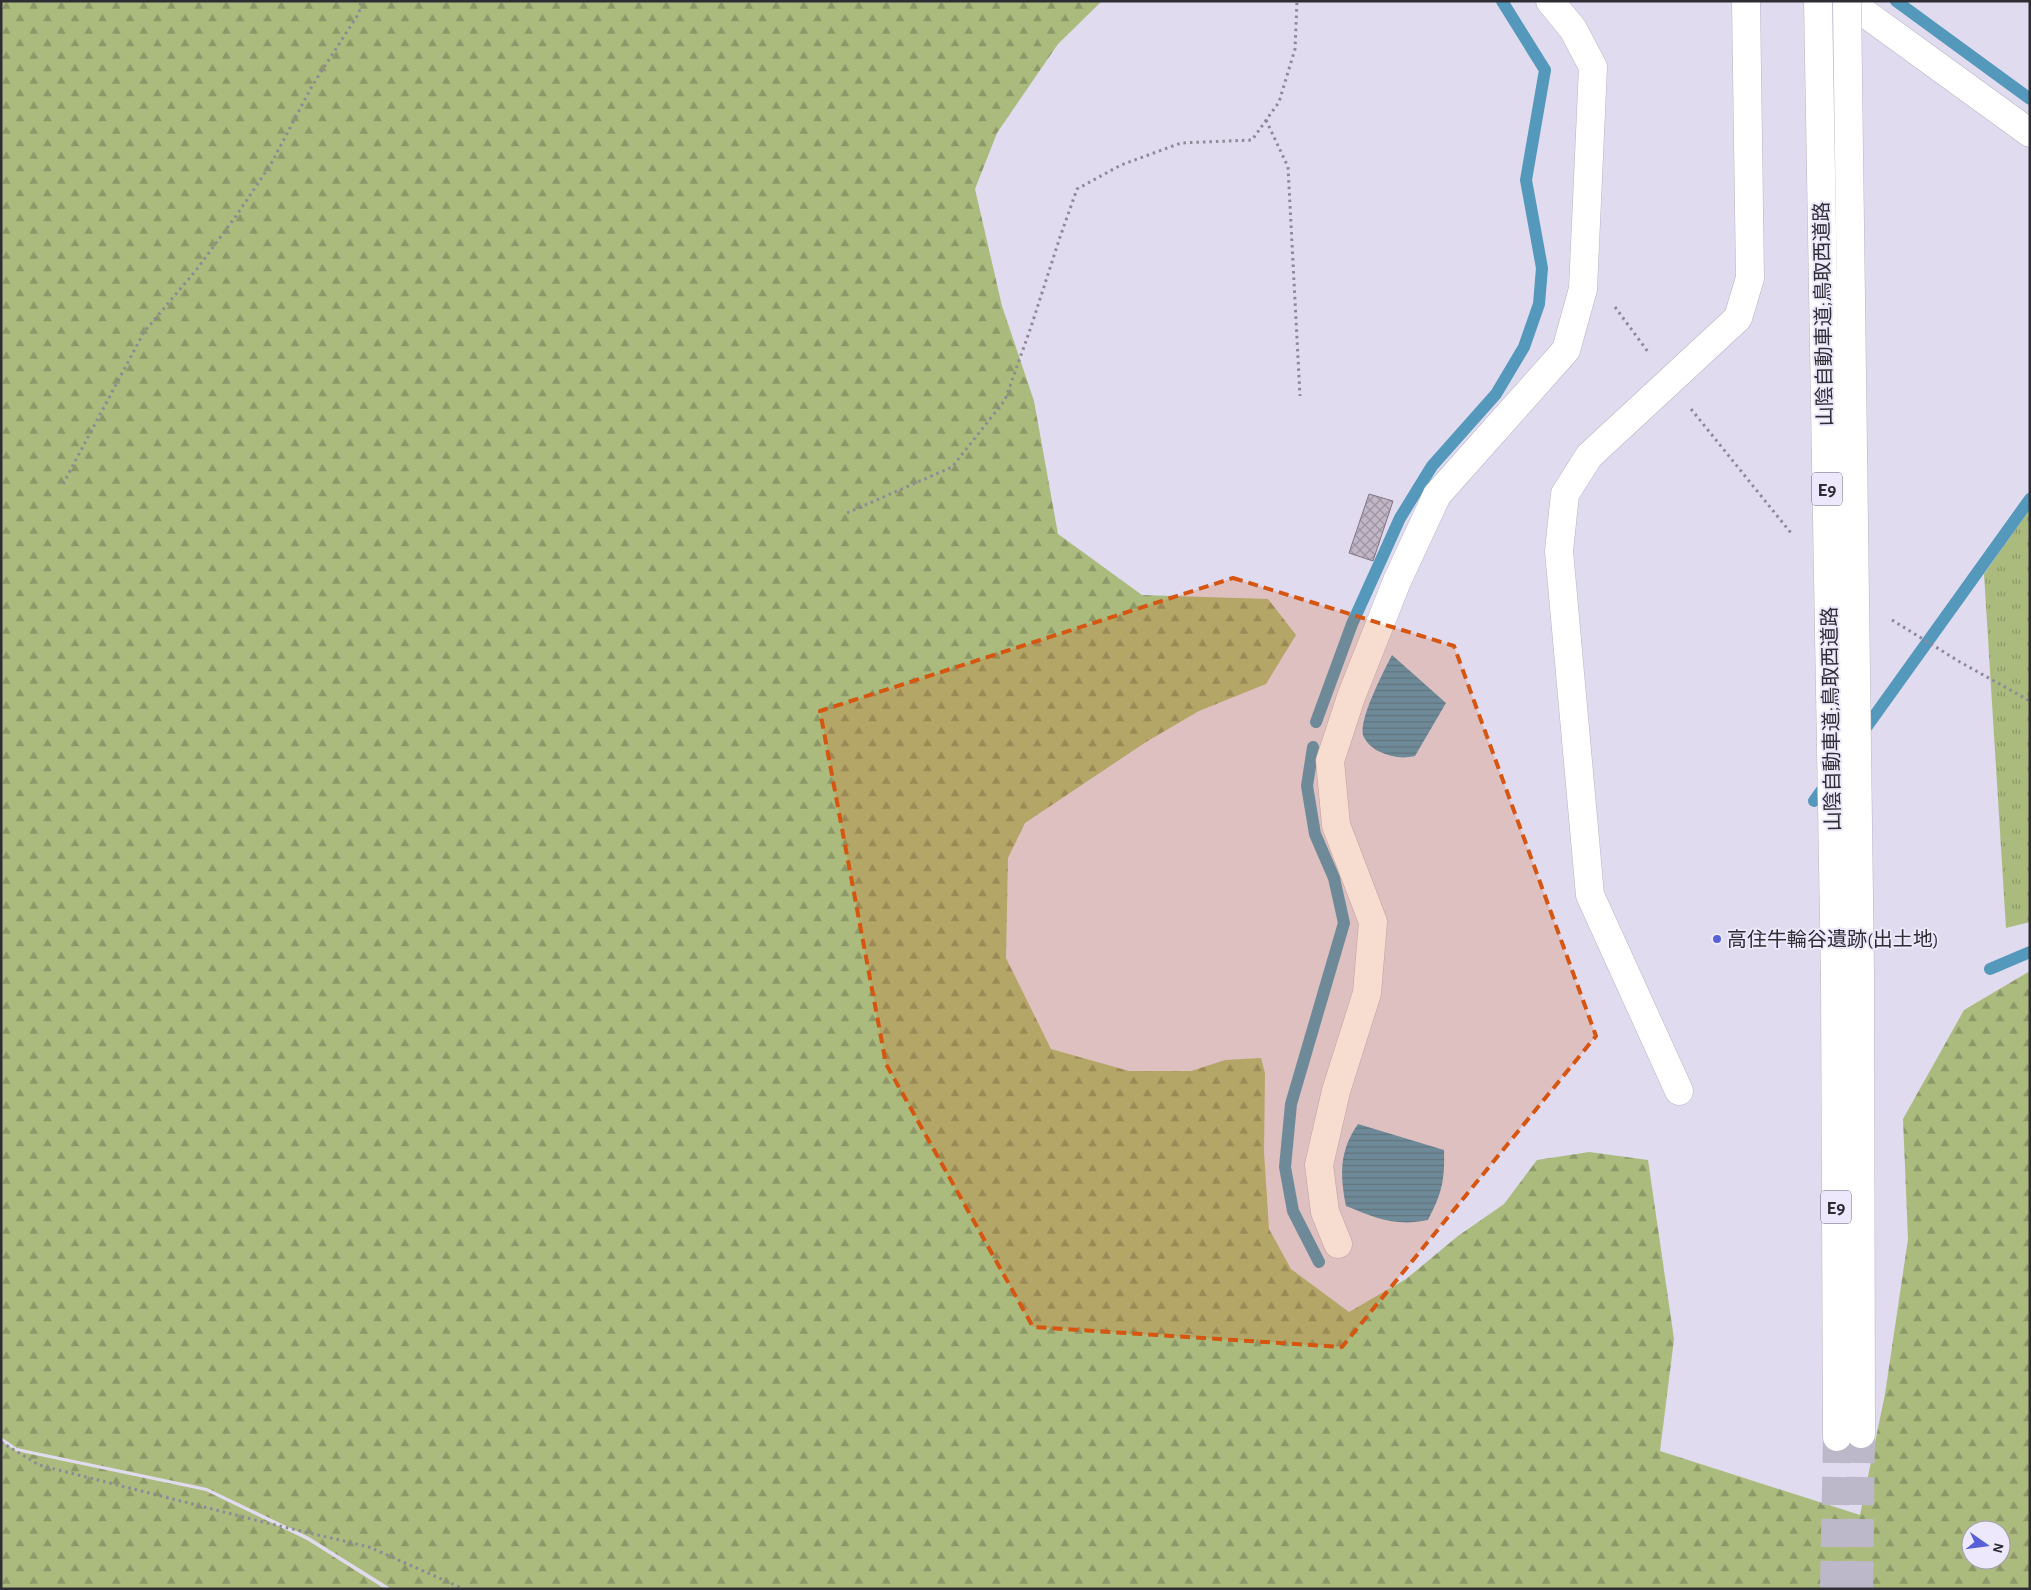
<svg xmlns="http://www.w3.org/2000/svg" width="2031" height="1590" font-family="'Alegreya Sans','Noto Sans JP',sans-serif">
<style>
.grass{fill:url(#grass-tufts)}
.forest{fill:url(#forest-firs);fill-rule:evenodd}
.water{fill:url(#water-rules)}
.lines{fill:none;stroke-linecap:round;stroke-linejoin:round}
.stream{stroke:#5498bb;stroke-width:12}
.building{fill:url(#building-cross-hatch);stroke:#817685}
.highway-tunnel{stroke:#bdb8c9;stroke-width:28;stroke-dasharray:28 14;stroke-linecap:butt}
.minor-casing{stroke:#b9b4c6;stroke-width:29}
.highway-casing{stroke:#b9b4c6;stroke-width:29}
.path{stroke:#8d8997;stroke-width:3;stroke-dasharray:2.5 4;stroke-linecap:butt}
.minor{stroke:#fff;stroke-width:28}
.highway{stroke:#fff;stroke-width:28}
.highway-bridge-casing{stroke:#b9b4c6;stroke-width:29;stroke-linecap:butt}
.highway-bridge{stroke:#fff;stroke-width:28}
.marked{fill:#d65510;fill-opacity:0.2;stroke:#d65510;stroke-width:4;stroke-dasharray:10 6;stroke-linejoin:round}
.poi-dot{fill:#5760d7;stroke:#ede8fb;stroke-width:2}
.labels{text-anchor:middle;stroke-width:4;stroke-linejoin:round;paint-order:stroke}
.shield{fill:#ede8fb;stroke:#686570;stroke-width:1}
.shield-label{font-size:19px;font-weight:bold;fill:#2f2d34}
.street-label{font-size:20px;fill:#2f2d34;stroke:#ede8fb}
.poi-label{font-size:20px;fill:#2f2d34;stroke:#ede8fb;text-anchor:start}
</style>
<defs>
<pattern id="grass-tufts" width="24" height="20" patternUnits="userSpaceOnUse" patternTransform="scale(1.25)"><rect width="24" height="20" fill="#abbb7e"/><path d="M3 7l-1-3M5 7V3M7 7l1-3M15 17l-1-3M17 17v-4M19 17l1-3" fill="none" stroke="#8c9868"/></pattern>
<pattern id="forest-firs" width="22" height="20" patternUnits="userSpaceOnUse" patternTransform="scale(1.25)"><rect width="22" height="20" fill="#abbb7e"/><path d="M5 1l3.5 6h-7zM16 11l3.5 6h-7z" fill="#8c9868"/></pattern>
<pattern id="water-rules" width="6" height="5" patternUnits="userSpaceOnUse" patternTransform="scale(1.25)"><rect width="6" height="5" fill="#5498bb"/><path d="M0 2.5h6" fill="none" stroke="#467c99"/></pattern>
<pattern id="building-cross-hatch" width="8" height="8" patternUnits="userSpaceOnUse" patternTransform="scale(1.25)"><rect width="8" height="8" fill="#c1b5c6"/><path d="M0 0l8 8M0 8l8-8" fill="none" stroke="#9d94a2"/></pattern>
</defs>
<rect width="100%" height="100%" fill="#e0dbee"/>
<!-- grass -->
<path class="grass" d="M2030,509v413l-24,6 -22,-354z"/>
<!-- forest -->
<g class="forest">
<path d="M1,1h1101l-44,43 -61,89 -22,56 27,117 32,95 24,133 84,61 126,4 28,36 -30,49 -67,27 -53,31 -121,81 -17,35 -2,100 45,91 78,22h62l34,-11 36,-2 4,15 -1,79 5,77 22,40 58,43 57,-33 52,-43 46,-32 33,-44 52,-8 59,8 26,179 -14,112 200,64 25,-121 23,-155 -5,-120 61,-109 66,-39v618h-1638l-83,-52 -102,-49 -190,-40 -16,-11zM1971,1530h30v30h-30z"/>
<path d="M1,1441l15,10 190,40 101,49 78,49h-384z"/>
</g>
<!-- water -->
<g class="water">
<path d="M1392,655l54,48 -31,53c-13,3 -24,1 -37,-5 -6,-3 -13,-10 -15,-16 -4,-17 21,-64 29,-80z"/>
<path d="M1358,1124l86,26c1,30 -2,43 -16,70 -32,7 -52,-2 -82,-14 -6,-31 -7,-55 12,-82z"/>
</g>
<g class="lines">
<!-- stream -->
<g class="stream">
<path d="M1896,1l134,98"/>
<path d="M1316,722l36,-98 48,-106 32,-52 64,-72 28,-47 15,-43 3,-36 -16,-88 19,-110 -43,-69"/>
<path d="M1860,736l170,-237"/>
<path d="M1313,747l-6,39 8,48 19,44 10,45 -53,181 -6,63 8,44 26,51"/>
<path d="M1814,801l13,-18"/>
<path d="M1990,969l40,-17"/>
</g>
</g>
<!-- building -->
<path class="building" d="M1369,494l24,7 -20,60 -24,-8z"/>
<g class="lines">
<!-- highway-tunnel -->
<g class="highway-tunnel">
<path d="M1834,1589l3,-152"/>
<path d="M1859,1589l2,-155"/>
</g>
<defs>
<g id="minor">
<path d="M1848,1l182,132"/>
<path d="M1679,1091l-89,-196 -31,-344 6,-57 24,-38 149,-138 12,-40 -4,-277"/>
<path d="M1338,1244l-13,-32 -6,-47 17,-74 31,-98 6,-71 -37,-97 -6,-64 21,-64 46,-116 40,-86 129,-145 17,-61 10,-222 -20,-38 -23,-28"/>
</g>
<g id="highway">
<path d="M1860,974l1,460"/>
<path d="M1835,977l2,460"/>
</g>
</defs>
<!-- minor casing -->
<use href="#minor" class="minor-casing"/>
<!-- highway casing -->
<use href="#highway" class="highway-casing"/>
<!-- path -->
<g class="path">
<path d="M1266,120l22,47 12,229"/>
<path d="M1615,307l33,45"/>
<path d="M1691,409l100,124"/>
<path d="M63,484l81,-152 53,-63 39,-53 35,-52 41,-78 47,-73 2,-12"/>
<path d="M847,513l105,-46 53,-67 26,-73 29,-90 17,-48 44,-24 60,-22 71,-3 27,-38 16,-53 2,-48"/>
<path d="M1892,620l68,42 70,39"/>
<path d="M1,1442l38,23 224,57 106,25 95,42"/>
</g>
<!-- minor -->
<use href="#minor" class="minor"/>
<!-- highway -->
<use href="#highway" class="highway"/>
<defs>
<g id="highway-bridge">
<path d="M1818,1l17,976"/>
<path d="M1847,1l13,973"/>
</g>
</defs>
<!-- highway-bridge casing -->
<use href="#highway-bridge" class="highway-bridge-casing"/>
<!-- highway-bridge -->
<use href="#highway-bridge" class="highway-bridge"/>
</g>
<!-- marked area -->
<path class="marked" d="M1233,578l221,68 142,390 -254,311 -309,-20 -147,-263 -66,-353z"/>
<!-- markers -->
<circle class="poi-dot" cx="1717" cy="939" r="5"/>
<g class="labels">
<!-- shield labels -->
<g class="shield">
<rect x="1812" y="472.5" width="30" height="33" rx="4"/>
<rect x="1821" y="1190.5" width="30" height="33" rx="4"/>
</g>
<g class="shield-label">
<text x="1827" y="496">E9</text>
<text x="1836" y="1214">E9</text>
</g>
<!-- street labels -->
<g class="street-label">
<text transform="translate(1823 314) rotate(-91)" y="7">山陰自動車道;鳥取西道路</text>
<text transform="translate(1831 719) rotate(-91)" y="7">山陰自動車道;鳥取西道路</text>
</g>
<!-- poi labels -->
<g class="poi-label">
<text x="1727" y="946">高住牛輪谷遺跡(出土地)</text>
</g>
</g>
<!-- border -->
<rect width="2031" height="1590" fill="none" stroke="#2f2d34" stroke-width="5"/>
<!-- north arrow -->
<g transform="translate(1986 1545) rotate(104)"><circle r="24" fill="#ede8fb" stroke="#a19dab"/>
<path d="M0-4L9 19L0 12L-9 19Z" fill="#5760d7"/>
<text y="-8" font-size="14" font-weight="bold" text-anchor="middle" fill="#2f2d34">N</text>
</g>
</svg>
